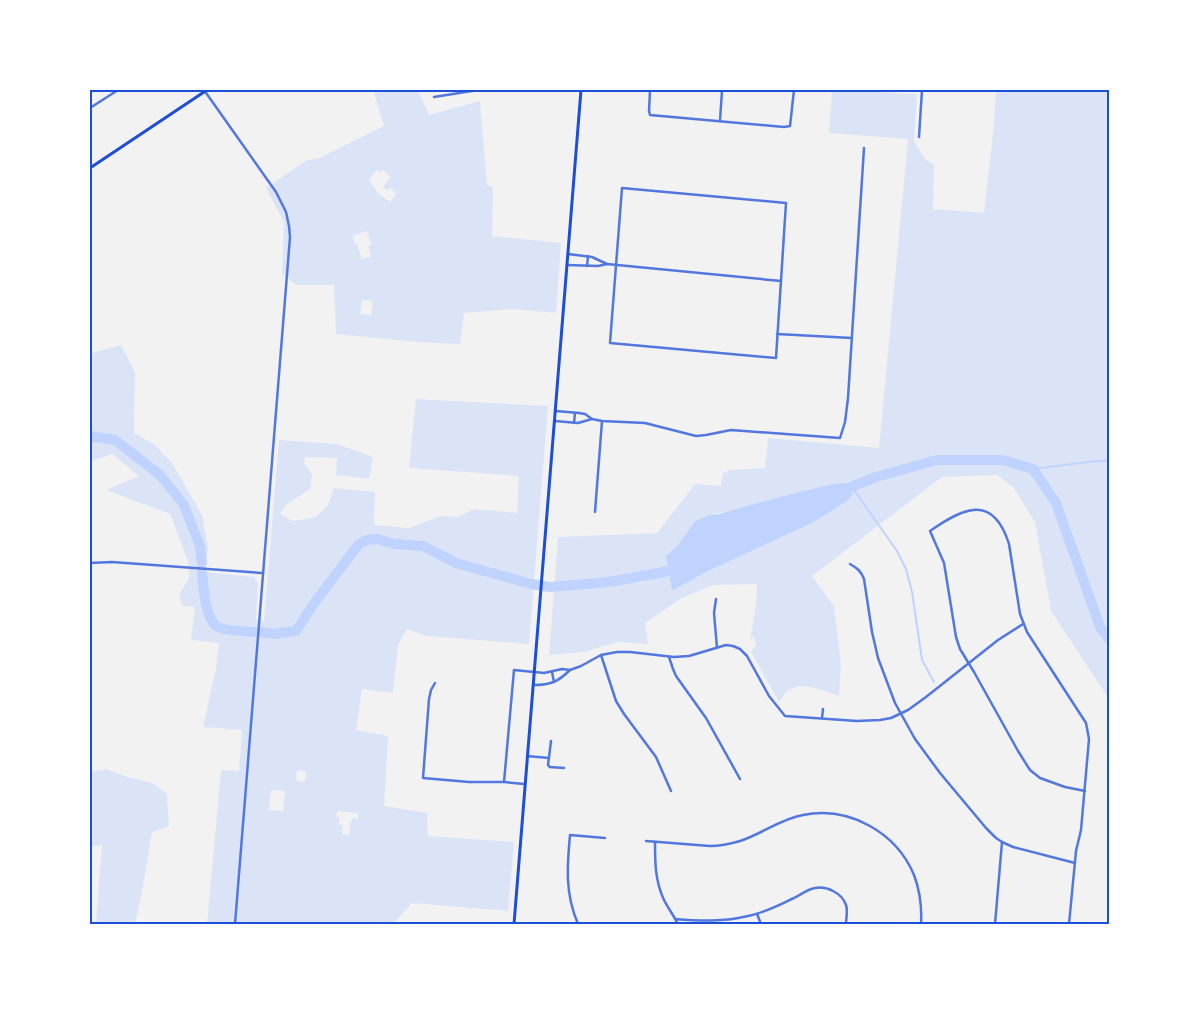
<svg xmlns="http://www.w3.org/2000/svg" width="1199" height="1014" font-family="Commissioner,sans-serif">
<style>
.green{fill:#dbe4f7;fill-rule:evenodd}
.water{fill:#bfd3fe}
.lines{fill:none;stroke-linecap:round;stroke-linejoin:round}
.stream{stroke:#bfd3fe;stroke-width:2}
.river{stroke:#bfd3fe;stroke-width:10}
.minor{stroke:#5277de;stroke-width:2.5}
.secondary{stroke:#1d4ed8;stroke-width:3}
.neatline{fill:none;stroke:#1d4ed8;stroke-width:2}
</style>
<rect width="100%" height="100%" fill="#f2f2f2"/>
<!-- green -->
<g class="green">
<path d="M373,90h45l11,25 51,-14 7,84 6,2 -1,49 69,7 -5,70 -44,-4 -48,4 -4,31 -43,-2 -81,-8 -2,-49h-38l-14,-11 2,-52 -18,-34 41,-28 12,-2 65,-32zM377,170l3,2 3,-2 8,7 -8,10 4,3 4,-2 5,6 -6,8 -12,-9 -9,-13zM367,231l4,14 -3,1 3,11 -9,2 -5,-15h-2l-2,-8zM362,300l11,1 -2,14 -11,-1z"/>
<path d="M832,90l85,4 -3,47 11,18 9,6 -1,44 51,4 9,-79 3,-44h113v609l-58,-88 -16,-89 -22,-35 -16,-12 -55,2 -130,99 22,30 7,59 -2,31c-15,-5 -39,-17 -53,-4 -2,3 -5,7 -7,10l-28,-50 5,-7 -2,-9 -4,4 6,-35 1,-21 -44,1 -31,13 -37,25 3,21 -31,-2 -33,10 -35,3 9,-118 99,-4 38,-49 26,2 2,-13 6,-3 36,-2 3,-30 111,10 29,-309 -79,-6zM776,498l60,10 -24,15 -106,49 -34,19 -6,-35 12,-11 17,-24 14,-6 30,-6z"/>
<path d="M121,345l14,27 -1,61 20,11 18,19 30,52 6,32 -3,25 49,5 4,6 -2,37 8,1 15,-181 58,4 36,13 -4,22 -33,-4 1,-17 -32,-1 -1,7 8,10 -2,15 -24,16 -6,9 13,7 23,-4 12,-12 6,-17 41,4 -1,33 35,3 32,-12 16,1 18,-8 42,4 2,-37 -110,-8 7,-69 132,7 -19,238 -102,-8 -20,-7 -9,16 -5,48 -31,-4 -6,41 32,6 -4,70 43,7 1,23 86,6 -6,69 -96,-8 -19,21h-186l14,-154 18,1 3,-41 -39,-3 13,-59 3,-25 -28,-3 4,-33 -12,-1 -4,-11 10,-17 -1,-17 -18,-47 -64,-24 33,-14 -27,-22 -20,7 -2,-8v-99zM297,770l9,2 -1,10 -9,-2zM271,790l14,1 -2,20 -14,-1zM337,811l21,2v6l-6,-1v4h-2l-1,13 -7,-1 1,-9h-4l1,-8h-4z"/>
<path d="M106,769l21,8 25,6 15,11 2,32 -17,6 -11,65 -6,27h-39l6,-79 -12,2v-75z"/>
</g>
<!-- water -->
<path class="water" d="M843,483l6,1 3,11 -4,5 -12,8 -24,15 -106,49 -34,19 -6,-35 12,-11 17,-24 14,-6 10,-1 57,-16 53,-13z"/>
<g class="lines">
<!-- stream -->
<g class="stream">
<path d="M1033,469l63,-8h13"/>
<path d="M852,487l45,64 9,18 6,23 10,68 12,22"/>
</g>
<!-- river -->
<g class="river">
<path d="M90,436l25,4 45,35 24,30 16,41 2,17"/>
<path d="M839,492l37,-15 61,-17h66l30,9 23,34 44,124 9,12"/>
<path d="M202,572c1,14 3,48 16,55 7,3 28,5 36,5"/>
<path d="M262,632l12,2 22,-3 19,-29 44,-58 8,-4 10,-1 18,5 28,2 33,17 75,21 19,3 59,-5 60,-11 10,-7"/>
</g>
<!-- minor -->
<g class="minor">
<path d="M204,90l72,102 10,20 3,14 1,11 -55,687"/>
<path d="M650,90l-1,21 1,4 134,12 6,-1 4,-36"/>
<path d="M434,97l44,-7"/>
<path d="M90,108l28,-18"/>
<path d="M720,121l2,-31"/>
<path d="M919,137l3,-47"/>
<path d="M622,188l164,15 -10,155 -166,-15z"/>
<path d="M568,254l24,3 15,7"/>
<path d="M567,265l31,1 9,-2 174,17"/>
<path d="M587,266l1,-10"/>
<path d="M777,334l75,4"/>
<path d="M556,411l23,2 6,1 7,5 10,2 43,2 51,13 10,-1 25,-5 109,8 5,-16 3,-24 16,-250"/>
<path d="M555,421l23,2 14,-4"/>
<path d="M574,423l1,-10"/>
<path d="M595,512l7,-91"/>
<path d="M90,563l22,-1 150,11"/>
<path d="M850,564c7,4 11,7 14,15l8,53 6,26 17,45 20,36 25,34 46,55 10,10 6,4 11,5 62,16"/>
<path d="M716,599l-2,14 3,35"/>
<path d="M601,655l15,46 8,13 32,43 15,34"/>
<path d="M669,657l4,12 3,7 30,42 34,61"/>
<path d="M552,672l2,10"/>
<path d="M435,683l-4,7 -2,9 -6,79 46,4h35l20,2"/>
<path d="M534,685c16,0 24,-3 36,-15"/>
<path d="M822,718l1,-9"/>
<path d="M551,741l-3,24 2,2 14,1"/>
<path d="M527,756l22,2"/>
<path d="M504,782l10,-112 30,3 18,-4 8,1 11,-4 20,-11 16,-3h13l44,5 15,-1 37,-11 7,1 7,3 7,7 22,40 16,20 72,5 23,-1 11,-2 17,-8 18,-13 72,-57 25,-16"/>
<path d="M646,841l64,5c10,0 20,-2 30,-5 22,-7 40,-22 63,-26 46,-9 93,17 111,60 6,16 8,32 7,49"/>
<path d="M655,842c0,20 0,39 9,58 4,8 10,16 14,24"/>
<path d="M757,914l4,10"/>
<path d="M675,919c25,2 49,3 73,-3 16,-3 31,-11 46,-18 6,-3 14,-9 21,-10 12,-2 27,5 31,17 2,6 0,13 0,19"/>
<path d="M578,924c-13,-30 -11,-57 -8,-89l35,3"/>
<path d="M995,924l7,-82"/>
<path d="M1069,924l7,-73 5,-21 8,-91 -3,-16 -59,-91 -7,-18 -11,-70c-16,-51 -46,-36 -79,-13l14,32 12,74 4,12 14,23 44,79 12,19 10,8 25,9 20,4"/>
</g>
<!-- secondary -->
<g class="secondary">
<path d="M90,168l117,-78"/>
<path d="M514,924l67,-834"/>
</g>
</g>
<!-- border -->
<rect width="1199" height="1014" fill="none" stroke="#ffffff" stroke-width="182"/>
<rect x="91" y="91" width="1017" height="832" class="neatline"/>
</svg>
